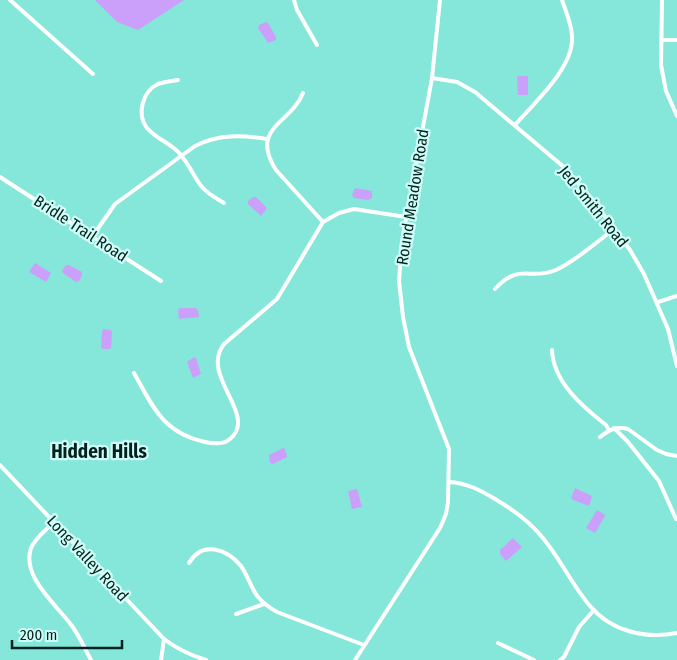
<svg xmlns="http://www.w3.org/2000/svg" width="677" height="660" font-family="'Fira Sans Condensed',sans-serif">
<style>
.green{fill:#cba0fa}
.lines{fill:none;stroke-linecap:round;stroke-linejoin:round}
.minor{stroke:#fff;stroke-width:4}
.labels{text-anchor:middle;stroke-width:4.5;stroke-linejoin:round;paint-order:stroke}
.street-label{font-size:16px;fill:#03221f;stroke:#d0fdf7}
.quarter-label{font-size:19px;font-weight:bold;fill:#03221f;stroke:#d0fdf7}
</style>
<rect width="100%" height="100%" fill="#85e6da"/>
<!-- green -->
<g class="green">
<path d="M95,0h89l-46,30 -21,-8z"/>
<path d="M266,22l2,1 8,14v3l-8,3 -10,-15 1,-3z"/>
<path d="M517,76h11v19h-10z"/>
<path d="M355,188l17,3v7l-4,2 -14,-2 -2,-3z"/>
<path d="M253,197h3l11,11 -6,8 -13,-12v-3z"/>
<path d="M35,263l16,10 -5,9 -17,-10z"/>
<path d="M66,265h3l13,7v4l-3,5 -3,1 -13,-9 -1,-2z"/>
<path d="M180,308h16l2,3 1,6 -20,2 -1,-9z"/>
<path d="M104,329l7,1 1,2 -1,16 -2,1h-6l-2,-2 1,-16z"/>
<path d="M194,357l2,1 5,16 -8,4 -6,-16z"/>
<path d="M283,448l2,1 2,8 -14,7 -3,-1 -1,-8z"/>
<path d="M575,488l17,8 -3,10 -18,-7z"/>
<path d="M357,489l5,18 -10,2 -4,-18z"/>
<path d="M597,510l7,4 1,2 -10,17 -9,-5z"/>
<path d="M513,538l9,9 -16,14 -6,-7v-4z"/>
</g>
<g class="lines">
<!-- minor -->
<g class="minor">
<path d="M10,0l83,74"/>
<path d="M294,0l3,10 20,35"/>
<path d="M662,0l-1,65 5,26 11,25"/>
<path d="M662,40h15"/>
<path d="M432,78l25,4 18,10 90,76 27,31 38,51 14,24 24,55 9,37"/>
<path d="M178,80c-7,1 -14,2 -20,4 -15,7 -22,30 -11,44 9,11 24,15 33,26 9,10 14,23 22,33 6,7 14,11 22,16"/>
<path d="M303,93c-12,31 -54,34 -27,77l47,52"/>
<path d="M515,125c19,-22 59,-58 57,-88 0,-12 -6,-25 -10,-37"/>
<path d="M0,177l161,104"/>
<path d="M92,237l23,-33 80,-58c23,-12 47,-11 72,-7"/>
<path d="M495,289c25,-27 34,-8 61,-19 18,-8 41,-28 58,-41"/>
<path d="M658,302l19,-6"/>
<path d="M552,350c1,32 31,57 54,75l3,5"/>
<path d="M134,373c19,34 29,60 71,69 9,2 18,3 25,-3 29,-24 -31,-63 -6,-95l53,-45 46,-77 16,-9 15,-4 52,8"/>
<path d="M614,428l14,14 31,39 17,38"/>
<path d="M600,437c9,-7 16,-11 28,-8l29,21 9,4 11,2"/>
<path d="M0,465l164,174c13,10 26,16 42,21"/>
<path d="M449,482c18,1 31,8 46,17 17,10 34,22 47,38 18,21 30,48 48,69 22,26 56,33 87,27"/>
<path d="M54,522c-8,8 -19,16 -23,26 -10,29 26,57 41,78 8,11 13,23 19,34"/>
<path d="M189,563c13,-23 38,-14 52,3 7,10 10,22 17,31 6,7 12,11 19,15l87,33"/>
<path d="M236,614l28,-10"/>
<path d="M498,643l36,17"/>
<path d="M161,660l3,-21"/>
<path d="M355,660l85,-132 6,-14 2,-12 1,-53 -40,-102 -6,-30 -4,-36 3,-40 30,-163 8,-78"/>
<path d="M560,660l4,-3 15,-30 15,-17"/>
</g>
</g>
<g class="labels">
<!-- street labels -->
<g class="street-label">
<text transform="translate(412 197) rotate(-81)" y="6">Round Meadow Road</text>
<text transform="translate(594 206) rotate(51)" y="6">Jed Smith Road</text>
<text transform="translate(81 228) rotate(33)" y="6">Bridle Trail Road</text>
<text transform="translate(88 558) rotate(47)" y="6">Long Valley Road</text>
</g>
<!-- quarter labels -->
<g class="quarter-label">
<text x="99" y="458">Hidden Hills</text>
</g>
</g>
<!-- scale -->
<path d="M12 640v8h110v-8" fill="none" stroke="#03221f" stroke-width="2.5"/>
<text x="20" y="640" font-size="15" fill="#03221f" stroke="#d0fdf7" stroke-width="4" paint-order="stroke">200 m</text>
</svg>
